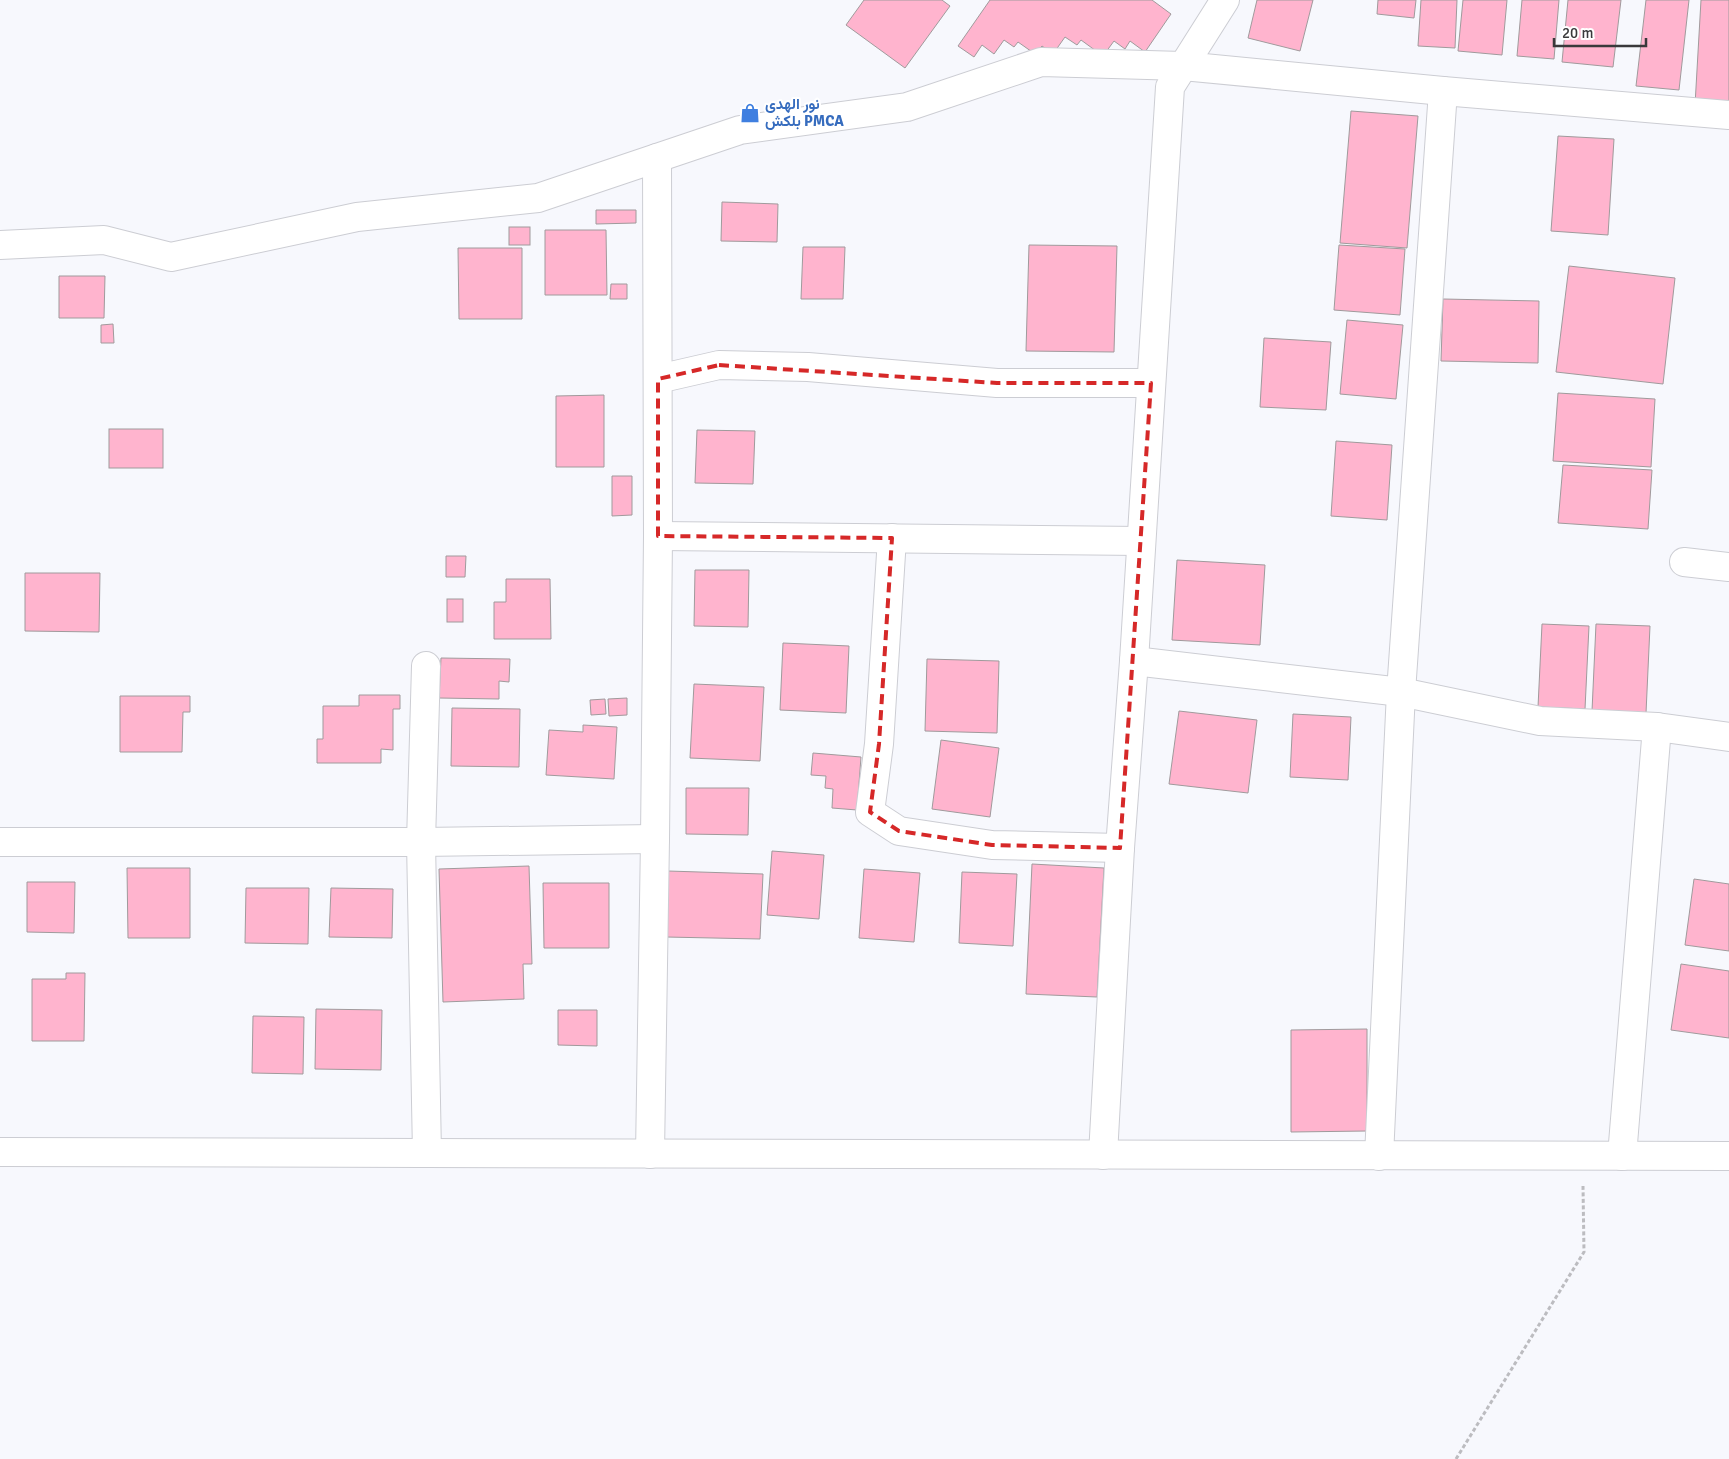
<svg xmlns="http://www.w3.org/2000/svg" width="1729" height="1459" font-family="Signika,Vazirmatn,sans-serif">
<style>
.building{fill:#ffb4ce;stroke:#a09a9c}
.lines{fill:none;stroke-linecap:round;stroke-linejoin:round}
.minor-casing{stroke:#cccdd3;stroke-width:30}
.tertiary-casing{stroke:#cccdd3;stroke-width:30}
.path{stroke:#bcbcc0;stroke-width:3;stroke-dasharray:4 2.5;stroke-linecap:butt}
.minor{stroke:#fff;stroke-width:28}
.tertiary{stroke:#fff;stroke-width:28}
.marked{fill:none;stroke:#d62828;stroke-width:4;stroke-dasharray:10 6;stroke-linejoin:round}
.labels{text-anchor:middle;stroke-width:4;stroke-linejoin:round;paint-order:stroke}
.shop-label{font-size:15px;font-weight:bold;fill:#366cbe;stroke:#fff;text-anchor:start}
</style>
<rect width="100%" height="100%" fill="#f7f8fd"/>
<!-- building -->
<g class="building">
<path d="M864,0h78l8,6 -45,62 -59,-43z"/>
<path d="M990,0h162l19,14 -26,38 -15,-11 -5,8 -11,-8 -11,15 -22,-16 -4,5 -12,-8 -12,17 -11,-8 -7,8 -17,-12 -4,5 -10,-7 -10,14 -12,-9 -8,12 -16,-11z"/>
<path d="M1257,0h56l-13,51 -52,-13z"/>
<path d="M1378,0h38l-2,18 -37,-4z"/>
<path d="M1421,0h36l-2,48 -37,-2z"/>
<path d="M1463,0h44l-5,55 -44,-4z"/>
<path d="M1522,0h37l-5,59 -37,-3z"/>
<path d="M1568,0h53l-8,67 -51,-5z"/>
<path d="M1646,0h43l-10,90 -43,-4z"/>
<path d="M1701,0h28v107l-34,-2z"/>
<path d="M1351,111l67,5 -11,132 -67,-5z"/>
<path d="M1558,136l56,3 -6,96 -57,-4z"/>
<path d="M722,202l56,2 -1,38 -56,-1z"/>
<path d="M596,210h40v13l-40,1z"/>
<rect x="509" y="227" width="21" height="18"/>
<path d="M545,230h61l1,65h-62z"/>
<path d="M1029,245l88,1 -3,106 -88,-1z"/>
<path d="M1339,245l66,4 -5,66 -66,-5z"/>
<path d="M803,247h42l-2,52h-42z"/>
<path d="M458,248h64v71h-63z"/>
<path d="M1569,266l106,12 -12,106 -107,-12z"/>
<path d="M59,276h46l-1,42h-45z"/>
<path d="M611,284h16v15h-17z"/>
<path d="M1443,299l96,2 -1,62 -97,-2z"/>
<path d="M1347,320l56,5 -7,74 -56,-5z"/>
<path d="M113,324l1,19h-13v-18z"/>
<path d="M1264,338l67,4 -5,68 -66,-3z"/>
<path d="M1558,393l97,6 -4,68 -98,-6z"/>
<path d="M604,395v72h-48v-71z"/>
<rect x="109" y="429" width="54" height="39"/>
<path d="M697,430l58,1 -2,53 -58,-1z"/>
<path d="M1336,441l56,4 -5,75 -56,-4z"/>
<path d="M1563,465l89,5 -4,59 -90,-6z"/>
<path d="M612,476h20v39l-20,1z"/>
<path d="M446,556h20l-1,21h-19z"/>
<path d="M1177,560l88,5 -5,80 -88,-5z"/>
<path d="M695,570h54l-1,57 -54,-1z"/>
<path d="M25,573h75l-1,59 -74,-1z"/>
<path d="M506,579h44l1,60h-57v-37h12z"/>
<rect x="447" y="599" width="16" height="23"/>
<path d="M1542,624l47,2 -4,83 -47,-2z"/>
<path d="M1596,624l54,2 -4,87 -54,-2z"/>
<path d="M783,643l66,3 -3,67 -66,-3z"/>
<path d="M441,658l69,1 -1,23 -10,-1v18l-60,-1z"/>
<path d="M927,659l72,2 -2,72 -72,-2z"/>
<path d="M694,684l70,3 -4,74 -70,-3z"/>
<path d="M359,695h41v14h-7v41l-12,-1v14h-64v-24h6v-33h36z"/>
<path d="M120,696h70v16h-7l-1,40h-62z"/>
<path d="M627,698v17l-18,1 -1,-17z"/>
<path d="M605,699l1,15 -15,1 -1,-15z"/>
<path d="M452,708l68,1 -1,58 -68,-1z"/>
<path d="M1179,711l78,9 -9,73 -79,-9z"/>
<path d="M1293,714l58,3 -3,63 -58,-3z"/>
<path d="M583,725l34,2 -3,52 -68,-4 3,-45 34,2z"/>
<path d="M941,740l58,8 -9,69 -58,-8z"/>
<path d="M813,753l48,4 -4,53 -25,-2 1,-19 -8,-1 1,-12 -15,-1z"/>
<path d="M686,788h63l-1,47 -62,-1z"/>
<path d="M772,851l52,4 -5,64 -52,-4z"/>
<path d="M1032,864l72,4 -7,129 -71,-3z"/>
<path d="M529,866l3,98h-9l1,35 -81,3 -4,-133z"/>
<path d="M127,868h63v70h-62z"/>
<path d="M864,869l56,4 -6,69 -55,-4z"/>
<path d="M668,871l95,3 -3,65 -94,-2z"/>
<path d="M962,872l55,2 -4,72 -54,-3z"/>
<path d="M1694,879l35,5v67l-44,-6z"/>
<path d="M27,882h48l-1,51 -47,-1z"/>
<path d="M543,883h66v65h-65z"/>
<path d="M246,888h63l-1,56 -63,-1z"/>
<path d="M331,888l62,1 -1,49 -63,-1z"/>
<path d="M1681,964l48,7v67l-58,-8z"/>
<path d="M66,973h19l-1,68h-52v-62h34z"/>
<path d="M316,1009l66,1 -1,60 -66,-1z"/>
<path d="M558,1010h39v36l-39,-1z"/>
<path d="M253,1016l51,1 -1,57 -51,-1z"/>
<path d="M1367,1029v102l-76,1v-102z"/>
</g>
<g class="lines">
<defs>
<g id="minor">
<path d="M0,245l104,-5 67,17 186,-40 181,-19 202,-68 167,-23 134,-45 142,4 260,25 286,24"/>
<path d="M658,379l61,-14 89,2 189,16h154"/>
<path d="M658,536l483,5"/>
<path d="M892,538l-13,206 -9,68 29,19 93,14 128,3"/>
<path d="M1684,562l45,5"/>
<path d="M1134,661l267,31 139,29 117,6 72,10"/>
<path d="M426,666l-5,176 6,311"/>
<path d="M0,842h421l234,-3"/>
<path d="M650,1154l5,-315 3,-303 -1,-378"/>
<path d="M1103,1155l17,-307 14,-187 36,-574 55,-87"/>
<path d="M1379,1156l22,-464 42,-601"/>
<path d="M1622,1156l35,-429"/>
</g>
<path id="tertiary" d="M0,1152l1729,4"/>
</defs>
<!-- minor casing -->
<use href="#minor" class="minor-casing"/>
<!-- tertiary casing -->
<use href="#tertiary" class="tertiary-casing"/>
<!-- path -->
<path class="path" d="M1456,1459l128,-207 -1,-66"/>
<!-- minor -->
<use href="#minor" class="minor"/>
<!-- tertiary -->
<use href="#tertiary" class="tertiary"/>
</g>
<!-- marked area -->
<path class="marked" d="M719,365l278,18h154l-31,465 -128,-3 -93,-14 -29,-19 9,-68 13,-206 -234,-2v-157z"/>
<!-- icons -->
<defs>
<symbol id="shop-bare" viewBox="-9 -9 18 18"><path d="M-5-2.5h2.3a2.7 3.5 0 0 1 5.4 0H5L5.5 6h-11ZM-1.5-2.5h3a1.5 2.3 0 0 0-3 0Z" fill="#3f7fe0" stroke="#fff" stroke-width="2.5" paint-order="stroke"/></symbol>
</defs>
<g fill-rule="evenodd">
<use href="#shop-bare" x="736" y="99" width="28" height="28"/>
</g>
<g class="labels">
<!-- shop labels -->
<g class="shop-label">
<text x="765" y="109">نور الهدى<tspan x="765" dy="17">بلكش PMCA</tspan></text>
</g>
</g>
<!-- scale -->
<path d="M1554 38v8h92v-8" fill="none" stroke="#39393b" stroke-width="2.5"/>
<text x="1562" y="38" font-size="15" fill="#39393b" stroke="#ffffff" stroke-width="4" paint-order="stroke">20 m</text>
</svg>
